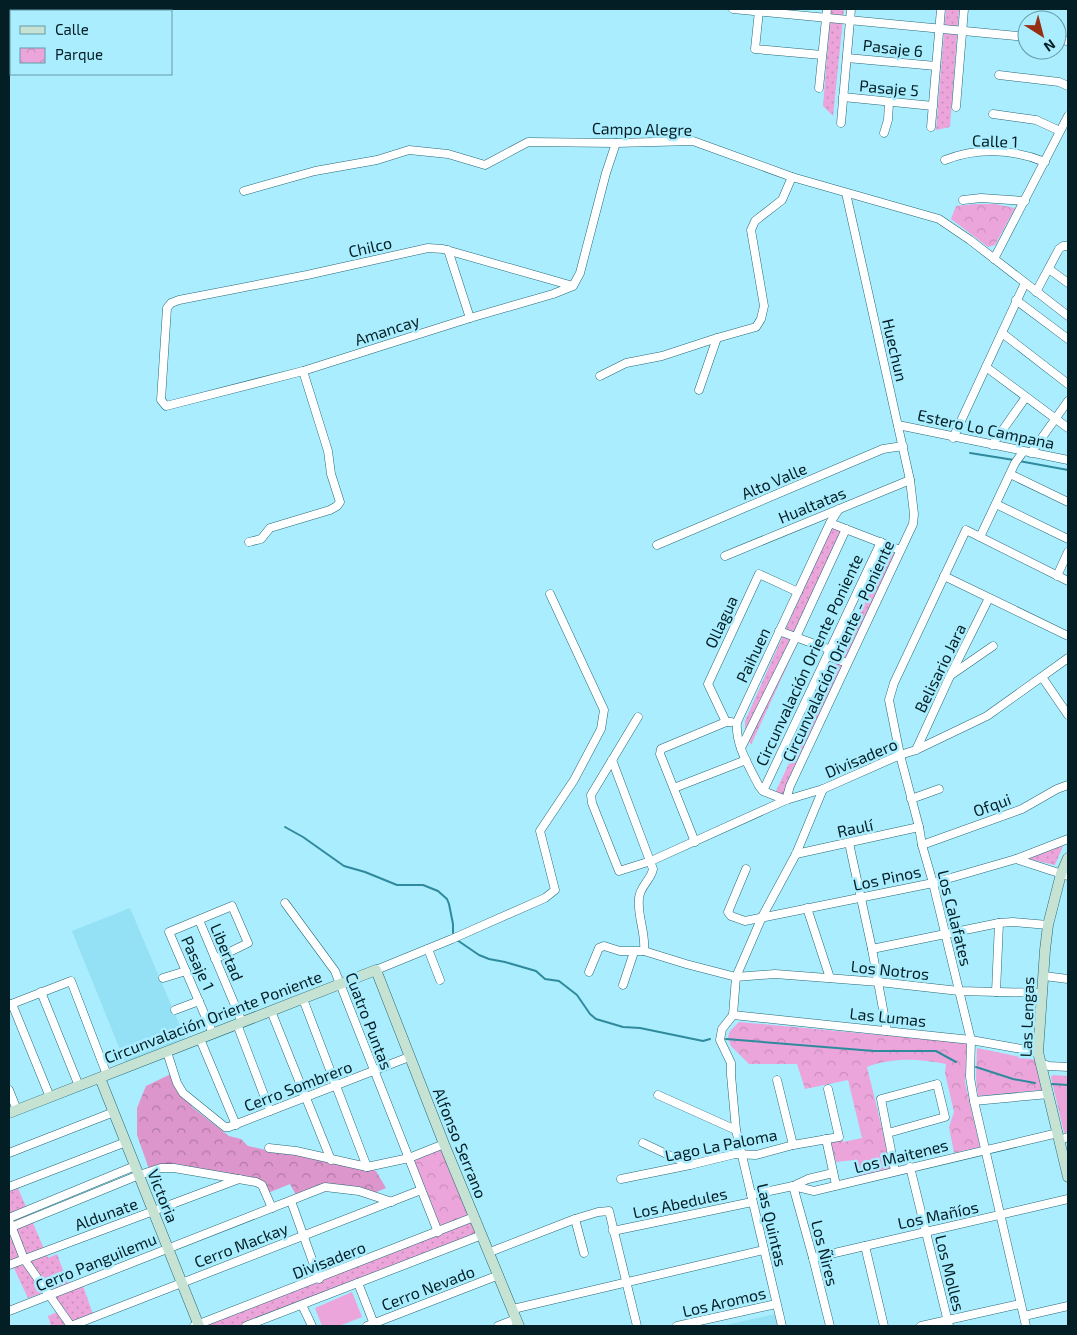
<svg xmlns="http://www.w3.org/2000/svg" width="1077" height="1335" font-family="'Exo 2',sans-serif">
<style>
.built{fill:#94e0f4}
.grass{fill:url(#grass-dots)}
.forest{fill:url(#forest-crowns)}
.park{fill:url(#park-crowns)}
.pitch{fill:#eca5da}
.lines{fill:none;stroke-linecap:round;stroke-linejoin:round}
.stream{stroke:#2f8a9e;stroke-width:2}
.street-casing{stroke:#266978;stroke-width:9}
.secondary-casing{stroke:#266978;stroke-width:11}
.street{stroke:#fff;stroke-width:8}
.secondary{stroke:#c5e2d2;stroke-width:10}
.labels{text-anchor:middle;stroke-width:5;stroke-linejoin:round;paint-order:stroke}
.street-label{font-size:16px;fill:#031e24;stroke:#aaedfe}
</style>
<defs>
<pattern id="grass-dots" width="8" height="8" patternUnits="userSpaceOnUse" patternTransform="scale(1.25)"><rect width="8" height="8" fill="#eca5da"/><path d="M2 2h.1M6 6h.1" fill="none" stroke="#c98ebb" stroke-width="1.8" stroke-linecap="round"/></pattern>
<pattern id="forest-crowns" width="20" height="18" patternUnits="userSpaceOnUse" patternTransform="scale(1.25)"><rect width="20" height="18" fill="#dd96cb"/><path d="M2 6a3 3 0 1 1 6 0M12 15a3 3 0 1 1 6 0" fill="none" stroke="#b17aa5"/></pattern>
<pattern id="park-crowns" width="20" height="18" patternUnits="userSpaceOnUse" patternTransform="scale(1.25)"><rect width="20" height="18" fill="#eca5da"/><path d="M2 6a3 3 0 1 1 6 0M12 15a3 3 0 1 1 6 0" fill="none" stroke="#c98ebb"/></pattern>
</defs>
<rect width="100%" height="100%" fill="#aaedfe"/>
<!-- built -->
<g class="built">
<path d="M130,908l55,130 -60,24 -53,-131z"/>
<path d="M776,1314l3,12h-58z"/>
</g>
<!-- grass -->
<g class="grass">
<path d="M831,9h13l-11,107 -10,-10z"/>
<path d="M946,9h13l-9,118 -14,3z"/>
<path d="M833,523l16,8 -98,214 -6,-13v-11z"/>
<path d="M889,551l11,4 -114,242 -10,-6z"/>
<path d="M1063,846l-8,19 -31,-7z"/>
<path d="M18,1188l30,70 9,-4 14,37 12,-5 10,28 -32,12h-10l-3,-10 11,-5 -14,-19 -17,6 -17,-36 -2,1v-71z"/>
<path d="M473,1221l5,12 -236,93h-41z"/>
</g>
<!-- forest -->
<path class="forest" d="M175,1072l17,35 37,29 12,3 7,7 22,5 32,2 74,18 10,17 -12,5 -48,-8 -29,12 -7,-13 -22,9 -26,-17 -93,-7 -12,-34v-27l9,-22z"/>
<!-- park -->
<g class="park">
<path d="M976,204h19l20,4 -20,37 -7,2 -37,-28 5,-13z"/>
<path d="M739,1022l228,21 -2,39 15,65 -26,6 -5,-26 5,-15 -9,-39 1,-9c-28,-5 -51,-7 -79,3l25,102 -34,8 -3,-17 -19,2 -6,-23 12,-2 1,5 19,-4 -14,-58 -43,9 -8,-25h-48l-18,-18 -3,-9 2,-6z"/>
<path d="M977,1048l58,12 7,30 -64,6 -2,-17z"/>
<path d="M1053,1075l15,1v56l-4,1 -13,-56z"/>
<path d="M442,1148l29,67 -32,13 -27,-68z"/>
</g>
<!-- pitch -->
<g class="pitch">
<path d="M986,1050l22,5 -3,13 -22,-5z"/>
<path d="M1055,1088l13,1v42h-3z"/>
<path d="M880,1150l4,14 -25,6 -4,-14z"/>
<path d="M352,1292l10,25 -23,9h-17l-7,-18z"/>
</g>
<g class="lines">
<!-- stream -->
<g class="stream">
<path d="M970,453l44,7"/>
<path d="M1019,461l49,9"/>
<path d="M285,827l18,10 41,29 21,6 32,13h26l15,6 9,8 2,5 4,20v9l2,3"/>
<path d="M457,940l22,15 10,4 16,3 31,9 9,8 14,2 18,14 13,19 6,5 27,8 17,1 63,13 7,-2"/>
<path d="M726,1039l148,12h62l20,11"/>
<path d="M976,1067l37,12 22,4"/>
<path d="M1052,1084l16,1"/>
</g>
<defs>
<g id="street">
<path d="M733,9l294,28"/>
<path d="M759,11l-4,38 67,6"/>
<path d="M1057,40l11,1"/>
<path d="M847,58l89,8"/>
<path d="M999,75l60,7 9,4"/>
<path d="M819,88l8,-79"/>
<path d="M843,97l90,9"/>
<path d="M956,107l8,-98"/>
<path d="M993,114l43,6 24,11"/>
<path d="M841,123l10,-114"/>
<path d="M931,127l10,-118"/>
<path d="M884,133l4,-13 1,-17"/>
<path d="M945,160c32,-13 68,-11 100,2"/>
<path d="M244,191l71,-20 62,-11 32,-10 39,4 37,11 43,-23 88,1 77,-2 99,36 147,42 31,21 98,76"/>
<path d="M963,200l18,-2 44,3"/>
<path d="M448,250l22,68"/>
<path d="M994,259l74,-143"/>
<path d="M1049,269l19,14"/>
<path d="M573,286l-130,-37 -15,-1 -121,27 -128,25 -8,3 -4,5 -6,92 5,6 137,-35 167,-53 83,-24 20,-8 7,-13 26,-100 10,-30"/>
<path d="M1036,292l23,-43 4,-3h5"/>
<path d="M1016,300l52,39"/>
<path d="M1002,333l66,51"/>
<path d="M986,367l82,61"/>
<path d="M600,376l26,-13 36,-7 55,-18"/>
<path d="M699,390l18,-52 39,-11 5,-8 3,-13 -13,-76 4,-9 27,-21 10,-23"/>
<path d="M898,425l170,35"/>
<path d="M953,438l72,-155"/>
<path d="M992,445l34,-48"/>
<path d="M1031,453l37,-52"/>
<path d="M1010,474l58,28"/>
<path d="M996,504l72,35"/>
<path d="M839,509l-9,14 -93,199c-2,23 12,44 22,64l4,5 23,9 4,-14 123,-262 1,-10 -4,-34 -64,-287"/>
<path d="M830,523l70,27"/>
<path d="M980,537l35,-74 8,-11"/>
<path d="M249,542l12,-3 9,-11 60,-18 7,-4 3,-4 -9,-28 -3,-23 -25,-80"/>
<path d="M657,545l226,-96 20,-3"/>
<path d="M725,556l185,-76"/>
<path d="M944,576l124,60"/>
<path d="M1057,576l11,-24"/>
<path d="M779,631l52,19"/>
<path d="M828,656l19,7"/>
<path d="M951,675l42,-29"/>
<path d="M1042,677l26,38"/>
<path d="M638,717l-47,78 1,8 27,68 32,-10 135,-61 37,-11 77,-34 16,-5 71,-34 81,-58"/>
<path d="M726,722l-18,-38 51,-110 39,18"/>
<path d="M741,748l55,-111 50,-108"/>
<path d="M916,750l34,-74 39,-78"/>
<path d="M612,760l41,109c-2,11 -13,17 -14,29 -2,18 7,35 5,53"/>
<path d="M674,788l72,-28"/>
<path d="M763,791l118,-249"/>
<path d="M911,799l28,-10"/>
<path d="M695,842l-35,-88 1,-5 65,-27h5"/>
<path d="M849,843l23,106 15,82"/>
<path d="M922,845l100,-36 35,-20 11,-4"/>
<path d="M796,854l123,-27"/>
<path d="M1016,859l52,-20"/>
<path d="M746,869l-18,43 3,4 14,5 188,-38 83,-24 52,17"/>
<path d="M285,903l50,68 103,261"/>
<path d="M807,908l23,70"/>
<path d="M199,920l43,102"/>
<path d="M428,949l12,31"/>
<path d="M872,949l127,-26 14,-1 35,3"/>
<path d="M376,970l76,-31 93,-41 10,-8 -15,-59 34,-51 27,-51 3,-19 -54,-116"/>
<path d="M589,972l10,-24 5,-2 16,5h24l42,13 50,13 39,-3 104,8 80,9 83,2"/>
<path d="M1044,976l24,3"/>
<path d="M163,978l23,-7"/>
<path d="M623,985l11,-33"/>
<path d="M41,992l38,94"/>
<path d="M996,992l3,-69"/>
<path d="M303,999l64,168"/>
<path d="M12,1004l38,93"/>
<path d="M9,1005l62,-24 36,94"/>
<path d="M175,1010l24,-9"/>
<path d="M271,1011l60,149"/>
<path d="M733,1015l-11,14 -2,11 11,23v12l5,55 46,196"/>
<path d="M733,1015l238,25 67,12"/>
<path d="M733,1015l3,-38 26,-60 34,-63 27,-65"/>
<path d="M237,1024l33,87"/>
<path d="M213,1034l-44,-102 63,-26 16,37 -33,16"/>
<path d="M200,1039l36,86"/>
<path d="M167,1052l10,31 6,10 42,34h4l180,-70"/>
<path d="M1040,1063l9,3 19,1"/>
<path d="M777,1080l16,65"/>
<path d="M9,1090l8,20"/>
<path d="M658,1095l78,35"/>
<path d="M974,1101l75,-7"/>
<path d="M888,1133l57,-16 -8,-33 -56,15 14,72"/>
<path d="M826,1139l10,46"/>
<path d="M1060,1140l8,-3"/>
<path d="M643,1143l47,22"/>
<path d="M269,1148l27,3 71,16 42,-9 35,-14"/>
<path d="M9,1153l105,-41"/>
<path d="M910,1167l39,159"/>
<path d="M621,1179l69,-14 45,-11 21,1 37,-10 46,-8 -11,-48"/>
<path d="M793,1186l20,72 17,68"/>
<path d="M793,1186l15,-7 25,-6"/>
<path d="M9,1187l117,-45"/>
<path d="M751,1195l42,-9 21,5 244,-58"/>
<path d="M291,1201l28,78"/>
<path d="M9,1218l126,-52"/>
<path d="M575,1219l9,34"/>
<path d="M10,1223l14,36 47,67"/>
<path d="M9,1228l130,-53 22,-7h13l82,14 6,3 10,23"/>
<path d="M613,1231l139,-29"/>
<path d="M865,1246l19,80"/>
<path d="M490,1252l85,-33 23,-7 11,-1 28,115"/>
<path d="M813,1258l255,-59"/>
<path d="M9,1265l230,-86"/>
<path d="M358,1283l16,41"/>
<path d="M302,1305l10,21"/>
<path d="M513,1309l251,-59"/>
<path d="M9,1311l316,-124 34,4 33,11"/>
<path d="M1024,1316l44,-10"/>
<path d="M71,1326l350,-136"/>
<path d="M194,1326l280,-109"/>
<path d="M246,1326l236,-91"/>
<path d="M367,1326l132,-51"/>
<path d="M498,1326l18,-7"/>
<path d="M677,1326l99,-22"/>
<path d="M921,1326l99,-22"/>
<path d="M1026,1326l-52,-225 -4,-24 1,-37 -38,-157 -11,-38 -3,-18 -19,-72 -11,-55 5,-17 72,-153 102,51"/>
</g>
<g id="secondary">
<path d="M1068,858l-7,16 -13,51 -3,25 -7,102 30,125"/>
<path d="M100,1078l99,248"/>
<path d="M9,1113l367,-143 68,174 75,182"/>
</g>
</defs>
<!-- street casing -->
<use href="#street" class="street-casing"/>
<!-- secondary casing -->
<use href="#secondary" class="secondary-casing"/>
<!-- street -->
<use href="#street" class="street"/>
<!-- secondary -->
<use href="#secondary" class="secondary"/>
</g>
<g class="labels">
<!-- street labels -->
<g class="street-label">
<text transform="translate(893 48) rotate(6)" y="6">Pasaje 6</text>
<text transform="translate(889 88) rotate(5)" y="6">Pasaje 5</text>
<text transform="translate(642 129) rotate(1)" y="6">Campo Alegre</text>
<text transform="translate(995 141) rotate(2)" y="6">Calle 1</text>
<text transform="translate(370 247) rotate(-13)" y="6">Chilco</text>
<text transform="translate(387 330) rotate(-18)" y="6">Amancay</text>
<text transform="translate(895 350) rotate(77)" y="6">Huechun</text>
<text transform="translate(986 429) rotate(12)" y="6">Estero Lo Campana</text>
<text transform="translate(774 481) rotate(-23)" y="6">Alto Valle</text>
<text transform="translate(812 505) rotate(-22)" y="6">Hualtatas</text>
<text transform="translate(721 622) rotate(-65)" y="6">Ollagua</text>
<text transform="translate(838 651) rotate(-65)" y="6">Circunvalación Oriente - Poniente</text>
<text transform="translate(753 655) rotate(-65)" y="6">Paihuen</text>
<text transform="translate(809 660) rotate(-65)" y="6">Circunvalación Oriente Poniente</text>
<text transform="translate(940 668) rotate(-64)" y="6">Belisario Jara</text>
<text transform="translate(861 758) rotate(-23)" y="6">Divisadero</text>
<text transform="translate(992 805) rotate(-20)" y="6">Ofqui</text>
<text transform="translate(855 828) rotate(-12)" y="6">Raulí</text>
<text transform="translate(887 878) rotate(-12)" y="6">Los Pinos</text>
<text transform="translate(955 918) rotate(76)" y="6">Los Calafates</text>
<text transform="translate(227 952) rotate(67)" y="6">Libertad</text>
<text transform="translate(198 963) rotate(66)" y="6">Pasaje 1</text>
<text transform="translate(890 970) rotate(6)" y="6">Los Notros</text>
<text transform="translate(213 1017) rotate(-21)" y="6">Circunvalación Oriente Poniente</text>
<text transform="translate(888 1017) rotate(6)" y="6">Las Lumas</text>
<text transform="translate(1027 1017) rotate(-88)" y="6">Las Lengas</text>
<text transform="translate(369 1021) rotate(69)" y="6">Cuatro Puntas</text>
<text transform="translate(298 1086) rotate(-21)" y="6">Cerro Sombrero</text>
<text transform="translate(460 1143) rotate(68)" y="6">Alfonso Serrano</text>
<text transform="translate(721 1145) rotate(-11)" y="6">Lago La Paloma</text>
<text transform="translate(901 1156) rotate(-14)" y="6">Los Maitenes</text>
<text transform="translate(163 1196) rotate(68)" y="6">Victoria</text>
<text transform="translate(680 1203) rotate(-12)" y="6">Los Abedules</text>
<text transform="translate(106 1214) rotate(-20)" y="6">Aldunate</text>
<text transform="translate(938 1215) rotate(-12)" y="6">Los Mañíos</text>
<text transform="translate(772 1225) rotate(77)" y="6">Las Quintas</text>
<text transform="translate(241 1245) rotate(-21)" y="6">Cerro Mackay</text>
<text transform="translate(825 1253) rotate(76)" y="6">Los Ñires</text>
<text transform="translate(329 1260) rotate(-21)" y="6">Divisadero</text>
<text transform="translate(96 1262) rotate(-22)" y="6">Cerro Panguilemu</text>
<text transform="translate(950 1273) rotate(76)" y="6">Los Molles</text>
<text transform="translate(428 1288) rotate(-21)" y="6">Cerro Nevado</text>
<text transform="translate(724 1302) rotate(-13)" y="6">Los Aromos</text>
</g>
</g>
<!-- border -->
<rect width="1077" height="1335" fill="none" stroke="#031e24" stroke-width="20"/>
<!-- legend -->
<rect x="10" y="10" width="162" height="65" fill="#aaedfe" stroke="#679aa7"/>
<rect x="20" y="26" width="25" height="8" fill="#c5e2d2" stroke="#679aa7"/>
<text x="55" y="35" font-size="15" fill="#031e24">Calle</text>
<rect x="20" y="48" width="25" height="15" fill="url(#park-crowns)" stroke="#679aa7"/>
<text x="55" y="60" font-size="15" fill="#031e24">Parque</text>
<!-- north arrow -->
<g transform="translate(1042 35) rotate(144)"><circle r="24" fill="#aaedfe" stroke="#679aa7"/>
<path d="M0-4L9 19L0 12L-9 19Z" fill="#973012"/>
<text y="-8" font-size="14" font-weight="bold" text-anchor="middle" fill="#031e24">N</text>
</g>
</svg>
